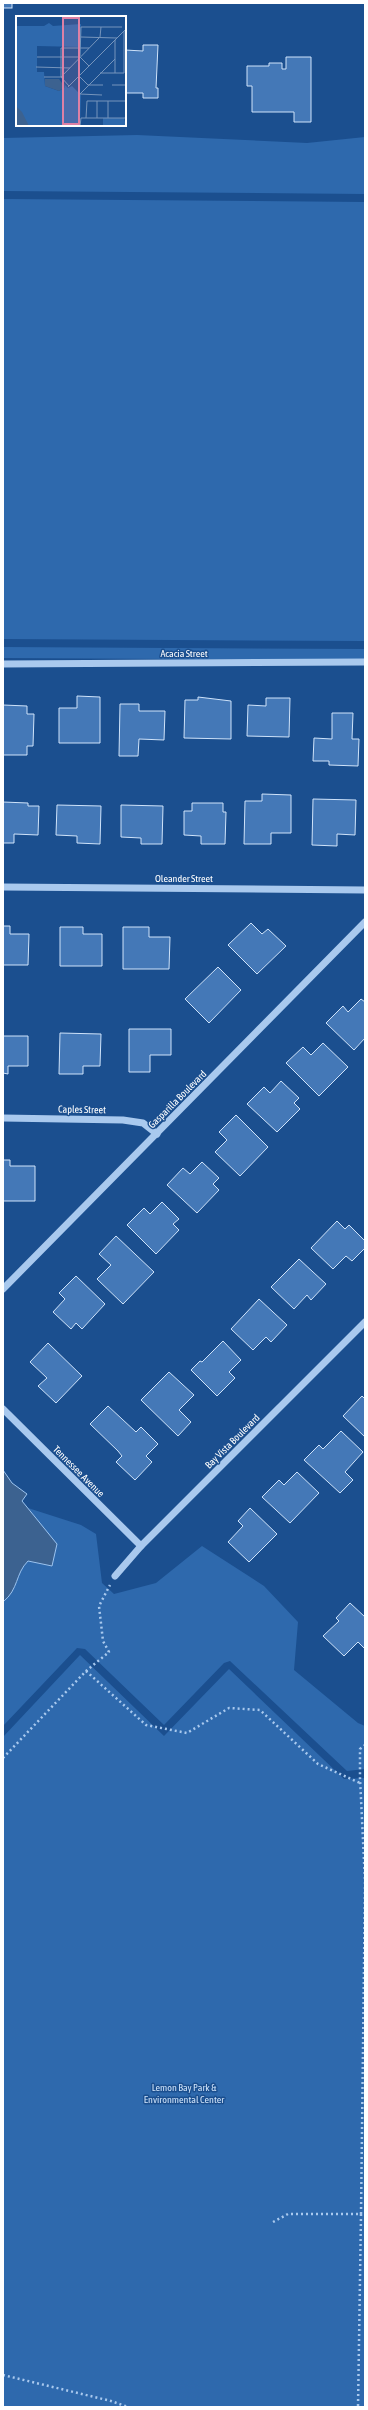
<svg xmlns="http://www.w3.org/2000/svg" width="368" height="2410" font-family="'Asap Condensed',sans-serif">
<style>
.green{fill:#2e69ad}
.water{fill:#3c6290;stroke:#9cc4f0}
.building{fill:#4478b7;stroke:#cfe3fa}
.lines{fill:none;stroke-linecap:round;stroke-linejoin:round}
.path{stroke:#a9c9ee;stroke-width:2.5;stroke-dasharray:2 3;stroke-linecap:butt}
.minor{stroke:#a9c9ee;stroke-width:7}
.labels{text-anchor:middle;stroke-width:3;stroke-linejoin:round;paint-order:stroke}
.street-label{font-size:10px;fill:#fff;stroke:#1b4f8f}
.park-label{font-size:10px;fill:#cfe3fa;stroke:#1b4f8f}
.inset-road{fill:none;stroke:#7695bc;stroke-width:1}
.view{fill:#dd80a5;fill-opacity:0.15;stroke:#dd80a5;stroke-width:2}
.inset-edge{fill:none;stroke:#fff;stroke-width:2}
</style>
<rect width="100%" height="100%" fill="#1b4f8f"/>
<!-- green -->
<g class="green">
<path d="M137,135l170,8 58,-6v57l-362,-3v-53z"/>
<path d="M3,199l362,3v439l-362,-2z"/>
<path d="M3,647l362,2v11l-362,-2z"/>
<path d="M28,1508l53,17 15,9 6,49 12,11 42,-11 46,-37 62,40 34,36 -4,48 64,53 7,3v43l-18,2 -117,-110 -6,2 -60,62 -79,-76 -8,-1 -74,78v-124c16,-13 12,-28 25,-41l24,5 -9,-38z"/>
<path d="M80,1655l84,81 65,-67 115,110 21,-1v629h-362v-670z"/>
</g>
<!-- water -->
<path class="water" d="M3,1470l9,13 15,11 -5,7 35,43 -5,22 -24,-5c-13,13 -9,28 -25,41z"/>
<!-- building -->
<g class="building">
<rect x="3" y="3" width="9" height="5"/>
<path d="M143,45h15l-2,43h2v10h-15v-5h-18v-43l18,1z"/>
<path d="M286,57h25v65h-17v-10h-42v-26h-5v-20h22v-3h13v6h4z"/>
<path d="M77,696l23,1v46h-41v-35h18z"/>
<path d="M198,697l33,4v38l-47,-1 1,-38h13z"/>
<path d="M266,698h24l-1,39 -42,-1 1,-31 18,1z"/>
<path d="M120,704h19v7h26l-1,29 -25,-1 -1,17h-19z"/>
<path d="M3,705l24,1v8h7l-1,32h-6v9h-24z"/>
<path d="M332,713h21l-1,26h7l-1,27 -29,-1v-4h-16l1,-23 18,1z"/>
<path d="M262,794l29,1v38h-20v11h-27l1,-43h17z"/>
<path d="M313,799l43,1 -1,35 -18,-1v12l-25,-1z"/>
<path d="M3,802l25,1v3h11l-1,29 -24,-1v9h-11z"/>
<path d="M192,803h31v9h3l-1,32h-24v-8l-17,-1v-24h8z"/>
<path d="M57,805l44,1 -1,38 -23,-1v-7l-21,-1z"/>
<path d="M121,805l42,1 -1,38h-21v-6l-20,-1z"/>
<path d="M251,923l11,11 6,-5 18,17 -29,28 -29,-29z"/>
<path d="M3,926h7v8h19l-1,31h-25z"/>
<path d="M60,927h23v7h19v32h-42z"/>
<path d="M123,927h26v10h21l-1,32h-46z"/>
<path d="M218,967l23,23 -32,33 -24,-24z"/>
<path d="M361,999l4,3v36l-11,12 -28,-27 17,-17 5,6z"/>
<path d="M129,1029h42v26h-21v17h-21z"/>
<path d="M60,1033l41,1 -1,32h-17v8h-24z"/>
<path d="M3,1036h25v30h-20v8l-5,-1z"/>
<path d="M323,1043l25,24 -29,29 -33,-33 17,-16 8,8z"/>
<path d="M281,1081l18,17 -5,5 6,6 -23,23 -30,-28 17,-17 6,6z"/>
<path d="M236,1115l32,32 -28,29 -25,-24 12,-12 -8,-8z"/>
<path d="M3,1160h7v6h25v35h-32z"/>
<path d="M202,1162l17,16 -6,6 6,6 -22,23 -30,-28 16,-17 7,6z"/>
<path d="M162,1202l17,17 -6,5 6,6 -23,24 -29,-29 17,-17 6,6z"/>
<path d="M337,1221l8,8 4,-4 16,16v7l-13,13 -6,-5 -13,13 -22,-21z"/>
<path d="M116,1236l38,36 -31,32 -26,-25 14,-14 -12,-11z"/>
<path d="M299,1259l27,25 -15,16 -4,-5 -13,14 -23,-22z"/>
<path d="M76,1276l29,28 -23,25 -6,-6 -5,6 -18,-17 12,-13 -6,-6z"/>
<path d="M259,1299l28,26 -16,17 -5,-5 -13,13 -22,-21z"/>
<path d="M223,1341l18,19 -12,12 6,6 -18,18 -26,-26 9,-9 2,1z"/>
<path d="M48,1343l34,33 -26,27 -18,-17 9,-8 -17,-16z"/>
<path d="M169,1372l25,23 -15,15 12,12 -13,14 -37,-36z"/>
<path d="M362,1396l3,3v38l-22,-21z"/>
<path d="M108,1406l28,26 5,-5 17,17 -12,12 6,6 -17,18 -19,-18 6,-6 -4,-5 -28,-27z"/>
<path d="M341,1431l22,21 -18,20 8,8 -13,13 -36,-33 15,-15 4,4z"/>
<path d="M297,1472l22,21 -29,30 -28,-26 17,-17 5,5z"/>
<path d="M250,1508l27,26 -28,28 -21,-20 15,-16 -5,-5z"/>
<path d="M350,1603l15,14v32l-7,-7 -14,14 -21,-20 16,-15 -3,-3z"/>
</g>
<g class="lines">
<!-- path -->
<g class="path">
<path d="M86,1671l60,54 41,8 42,-25 31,2 58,54 42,19"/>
<path d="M3,1758l83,-87 23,-19 -6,-11 -4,-35 11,-21"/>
<path d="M361,2214l4,-332 -5,-104v-29l5,-4"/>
<path d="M273,2222l15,-8h73l-3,193"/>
<path d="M3,2375l108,26 17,6"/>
</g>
<!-- minor -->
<g class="minor">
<path d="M3,664l362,-2"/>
<path d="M3,887l362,3"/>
<path d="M3,1118l120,2 20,3 14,11"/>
<path d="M3,1289l362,-367"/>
<path d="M3,1409l138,137"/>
<path d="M115,1576l26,-30 224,-224"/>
</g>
</g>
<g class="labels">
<!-- street labels -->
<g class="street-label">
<text x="184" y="657">Acacia Street</text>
<text x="184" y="882">Oleander Street</text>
<text transform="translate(177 1099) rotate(-45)" y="4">Gasparilla Boulevard</text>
<text transform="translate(82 1109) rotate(1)" y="4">Caples Street</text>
<text transform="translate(232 1441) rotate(-45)" y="4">Bay Vista Boulevard</text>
<text transform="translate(79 1471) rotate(45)" y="4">Tennessee Avenue</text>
</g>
<!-- park labels -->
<g class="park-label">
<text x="184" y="2091">Lemon Bay Park &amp;<tspan x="184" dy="12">Environmental Center</tspan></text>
</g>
</g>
<!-- overview -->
<g transform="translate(16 16)">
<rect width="110" height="110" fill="#1b4f8f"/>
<path d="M33,7l4,3 28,-2v23l-44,-1v26h7l1,14 14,5 6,-4 -1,-3 4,4 4,-2 9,9 -1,31h-53l-11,-20v-80h28zM87,102h21l2,8h-23z" fill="#2e69ad"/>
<path d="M29,63h14l6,8 -6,4 -14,-5zM0,90l6,6 7,14h-13z" fill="#3c6290"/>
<path class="inset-road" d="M110,0v110M65,21l36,1M64,40l1,-29h41M21,41h43l9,9M20,51l34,1M84,57h24v-42M99,57v-33M63,60l9,9h15M28,61h17l39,-40 1,-10M96,69h13M53,70l-8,-9v-29h28M52,71l58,-58M86,79l-22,-1 35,-35M70,102l1,-17h38M81,102v-17M92,102v-17M64,110l1,-8h44"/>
<path class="view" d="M47,2h16v106h-16z"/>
<rect width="110" height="110" class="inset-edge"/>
</g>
<!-- border -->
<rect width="368" height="2410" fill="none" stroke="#ffffff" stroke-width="8"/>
</svg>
